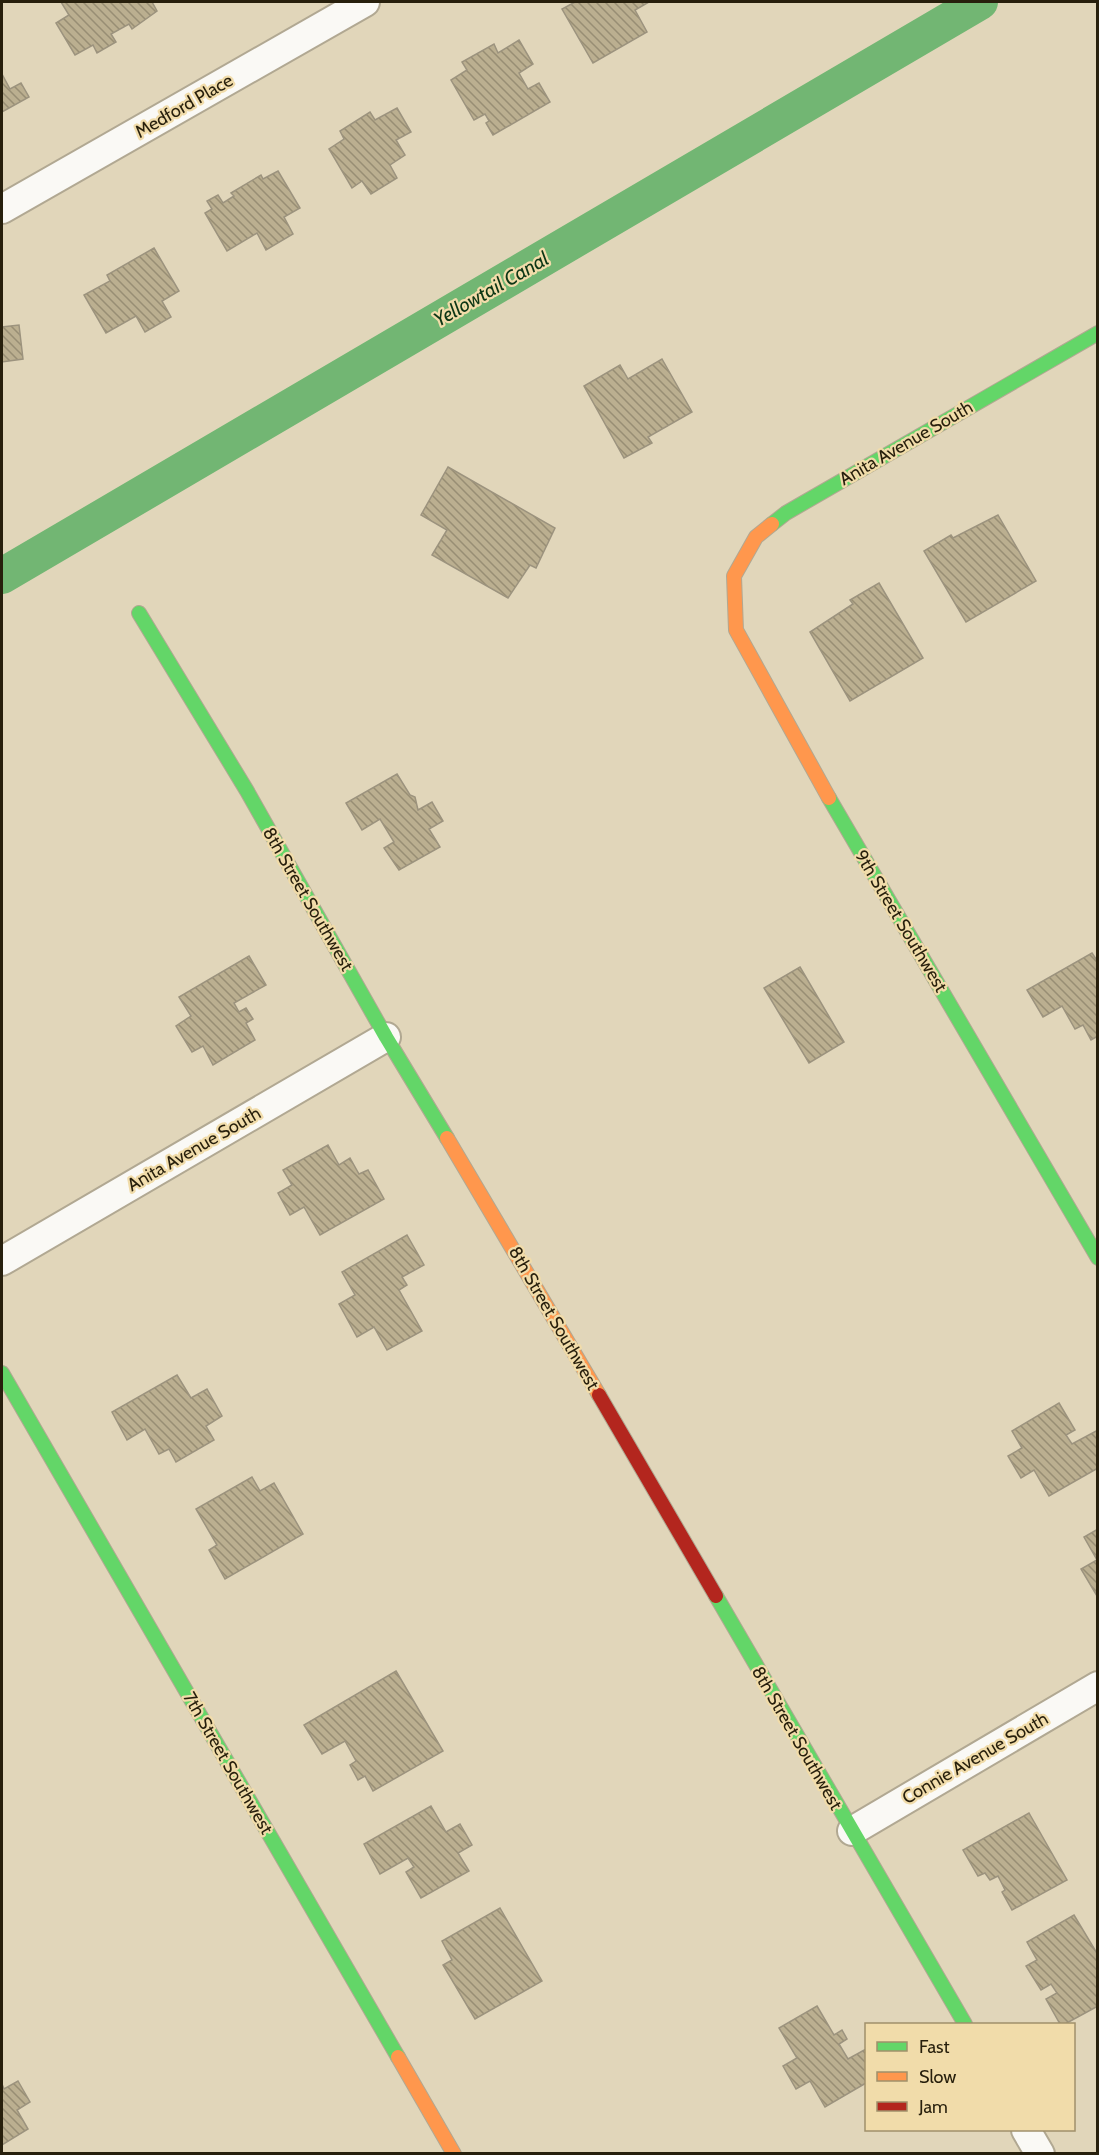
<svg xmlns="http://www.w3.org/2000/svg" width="1099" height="2155" font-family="Cabin,sans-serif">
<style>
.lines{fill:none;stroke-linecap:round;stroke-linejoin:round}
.canal{stroke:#72b673;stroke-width:36}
.building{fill:url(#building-back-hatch);stroke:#9c937e;stroke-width:1.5}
.street-casing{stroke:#b1a892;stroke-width:32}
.fast-casing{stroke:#b1a892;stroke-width:16}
.slow-casing{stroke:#b1a892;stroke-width:16}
.jam-casing{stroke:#b1a892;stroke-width:16}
.street{stroke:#faf9f5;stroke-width:28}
.fast{stroke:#63d668;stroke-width:14}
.slow{stroke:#ff974d;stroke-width:14}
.jam{stroke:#b3261e;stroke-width:14}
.labels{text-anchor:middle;stroke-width:4.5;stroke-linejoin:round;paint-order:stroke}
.street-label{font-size:18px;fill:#271f0c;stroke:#f1dcaa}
.water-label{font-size:20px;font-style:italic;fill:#0c3615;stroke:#f1dcaa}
</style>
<defs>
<pattern id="building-back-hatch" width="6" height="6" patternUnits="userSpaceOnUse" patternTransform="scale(1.5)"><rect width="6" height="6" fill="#bbaf90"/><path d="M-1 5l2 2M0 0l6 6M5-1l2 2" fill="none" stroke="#988e74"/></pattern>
</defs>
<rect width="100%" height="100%" fill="#e1d6ba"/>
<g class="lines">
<!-- canal -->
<path class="canal" d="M2,576l978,-574"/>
</g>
<!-- building -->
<g class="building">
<path d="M61,2h91l5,9 -25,18 -3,-5 -18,10 5,8 -19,11 -4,-8 -18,10 -19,-32 13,-8z"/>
<path d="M575,2h74l-14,8 12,22 -54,31 -31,-54z"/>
<path d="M519,40l14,24 -14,9 9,16 11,-6 11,19 -57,33 -7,-12 3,-2 -4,-7 -11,6 -23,-40 16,-10 -5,-8 32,-18 4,9z"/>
<path d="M2,74l8,15 11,-6 8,14 -27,15z"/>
<path d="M397,108l14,24 -15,8 9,15 -15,10 7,13 -26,16 -9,-13 -10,7 -23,-39 15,-10 -4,-8 30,-19 5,8z"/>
<path d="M278,171l22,37 -16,9 9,17 -27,16 -9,-17 -30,18 -22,-38 7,-4 -5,-8 11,-6 5,8 11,-7 -3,-3 30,-18 2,4z"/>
<path d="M154,248l25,43 -17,10 9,16 -26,15 -9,-16 -30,17 -22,-38 26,-14 -3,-6z"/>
<path d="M19,325l4,34 -21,3v-35z"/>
<path d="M662,359l30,53 -44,25 4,6 -28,15 -40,-72 36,-21 8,14z"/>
<path d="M448,467l107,61 -19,40 -6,-3 -22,33 -76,-43 15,-25 -26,-15z"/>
<path d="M998,515l38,66 -70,41 -42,-71 27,-16 2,3z"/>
<path d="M879,583l44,75 -73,43 -40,-69 43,-28 -3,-4z"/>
<path d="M397,774l13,21 5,2 3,13 14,-8 11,19 -14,8 11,18 -41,23 -15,-22 10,-6 -14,-23 -18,11 -16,-27z"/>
<path d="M1092,953l6,9v74l-7,4 -8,-15 -8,4 -13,-23 -19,11 -16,-27z"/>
<path d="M249,956l17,29 -32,18 5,9 7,-4 7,11 -7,4 9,17 -42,25 -10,-19 -11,6 -16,-26 15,-10 -12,-19z"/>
<path d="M800,967l44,75 -35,21 -45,-75z"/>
<path d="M328,1145l11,20 11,-7 9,16 9,-4 16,29 -64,36 -16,-28 -14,8 -12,-22 14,-8 -9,-15z"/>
<path d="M407,1235l17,30 -22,12 5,8 -8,5 23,41 -35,19 -13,-23 -17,10 -18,-33 16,-9 -13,-23z"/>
<path d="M177,1375l14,23 16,-9 15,27 -16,10 8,14 -38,22 -7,-13 -10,5 -14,-25 -18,11 -15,-28z"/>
<path d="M1059,1403l16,27 -9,5 6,9 26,-14v38l-49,28 -15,-26 -13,8 -13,-22 14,-8 -10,-17z"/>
<path d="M252,1477l8,14 14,-8 29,51 -78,45 -16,-29 8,-5 -21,-36z"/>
<path d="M1098,1529v67h-1l-16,-27 16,-9 -13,-23z"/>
<path d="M396,1671l47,80 -70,40 -8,-15 -7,4 -8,-15 6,-4 -11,-20 -23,13 -18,-29z"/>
<path d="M431,1806l15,26 14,-8 12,21 -14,8 11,18 -48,27 -15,-26 8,-5 -6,-9 -28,16 -16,-30z"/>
<path d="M1029,1813l38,67 -55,30 -10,-18 3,-2 -7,-14 -8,4 -5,-7 -7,3 -15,-26z"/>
<path d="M500,1908l42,73 -67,38 -32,-54 9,-5 -10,-19z"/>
<path d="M1074,1915l24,40v51l-33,18h-5l-14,-25 11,-6 -6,-9 -10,6 -15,-24 11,-6 -10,-18z"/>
<path d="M817,2006l17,29 8,-5 5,9 -8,5 9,15 18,-10v34l-41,24 -15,-26 -14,8 -13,-23 14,-8 -18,-30z"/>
<path d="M18,2081l12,21 -13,8 11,19 -26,16v-61l2,5z"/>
</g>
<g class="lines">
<defs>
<g id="street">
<path d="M2,209l363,-207"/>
<path d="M2,1261l384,-224"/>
<path d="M852,1831l246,-145"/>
<path d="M1026,2130l14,24"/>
</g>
<g id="fast">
<path d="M772,524l14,-11 312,-180"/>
<path d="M139,613l108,178 139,246 61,101"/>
<path d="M829,798l269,460"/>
<path d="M2,1373l396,684"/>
<path d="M716,1596l249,428"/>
</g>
<g id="slow">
<path d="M772,524l-16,13 -22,39 2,54 93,168"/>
<path d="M447,1138l152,257"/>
<path d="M398,2057l56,97"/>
</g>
<path id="jam" d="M599,1395l117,201"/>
</defs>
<!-- street casing -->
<use href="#street" class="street-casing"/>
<!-- fast casing -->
<use href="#fast" class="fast-casing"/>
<!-- slow casing -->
<use href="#slow" class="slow-casing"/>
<!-- jam casing -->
<use href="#jam" class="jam-casing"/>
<!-- street -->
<use href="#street" class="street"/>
<!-- fast -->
<use href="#fast" class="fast"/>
<!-- slow -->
<use href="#slow" class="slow"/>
<!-- jam -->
<use href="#jam" class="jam"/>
</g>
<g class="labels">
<!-- street labels -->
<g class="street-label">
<text transform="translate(184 106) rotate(-30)" y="6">Medford Place</text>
<text transform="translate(906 443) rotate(-30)" y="6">Anita Avenue South</text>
<text transform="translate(308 899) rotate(60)" y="6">8th Street Southwest</text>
<text transform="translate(901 921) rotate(59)" y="6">9th Street Southwest</text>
<text transform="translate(194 1149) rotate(-30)" y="6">Anita Avenue South</text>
<text transform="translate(554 1318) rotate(60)" y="6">8th Street Southwest</text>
<text transform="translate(797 1738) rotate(60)" y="6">8th Street Southwest</text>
<text transform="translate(975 1758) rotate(-30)" y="6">Connie Avenue South</text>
<text transform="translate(228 1763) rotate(60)" y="6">7th Street Southwest</text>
</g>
<!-- water labels -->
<g class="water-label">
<text transform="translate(491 289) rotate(-30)" y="7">Yellowtail Canal</text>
</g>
</g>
<!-- border -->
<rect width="1099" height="2155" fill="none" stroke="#271f0c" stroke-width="6"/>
<!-- legend -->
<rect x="865" y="2023" width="210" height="108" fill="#f1dcaa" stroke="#a0906b" stroke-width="1.5"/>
<rect x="877" y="2042" width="30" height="9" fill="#63d668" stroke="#a0906b" stroke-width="1.5"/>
<text x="919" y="2053" font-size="18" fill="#271f0c">Fast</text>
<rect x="877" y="2072" width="30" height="9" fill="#ff974d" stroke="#a0906b" stroke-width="1.5"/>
<text x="919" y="2083" font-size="18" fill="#271f0c">Slow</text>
<rect x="877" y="2102" width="30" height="9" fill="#b3261e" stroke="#a0906b" stroke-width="1.5"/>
<text x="919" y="2113" font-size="18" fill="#271f0c">Jam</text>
</svg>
